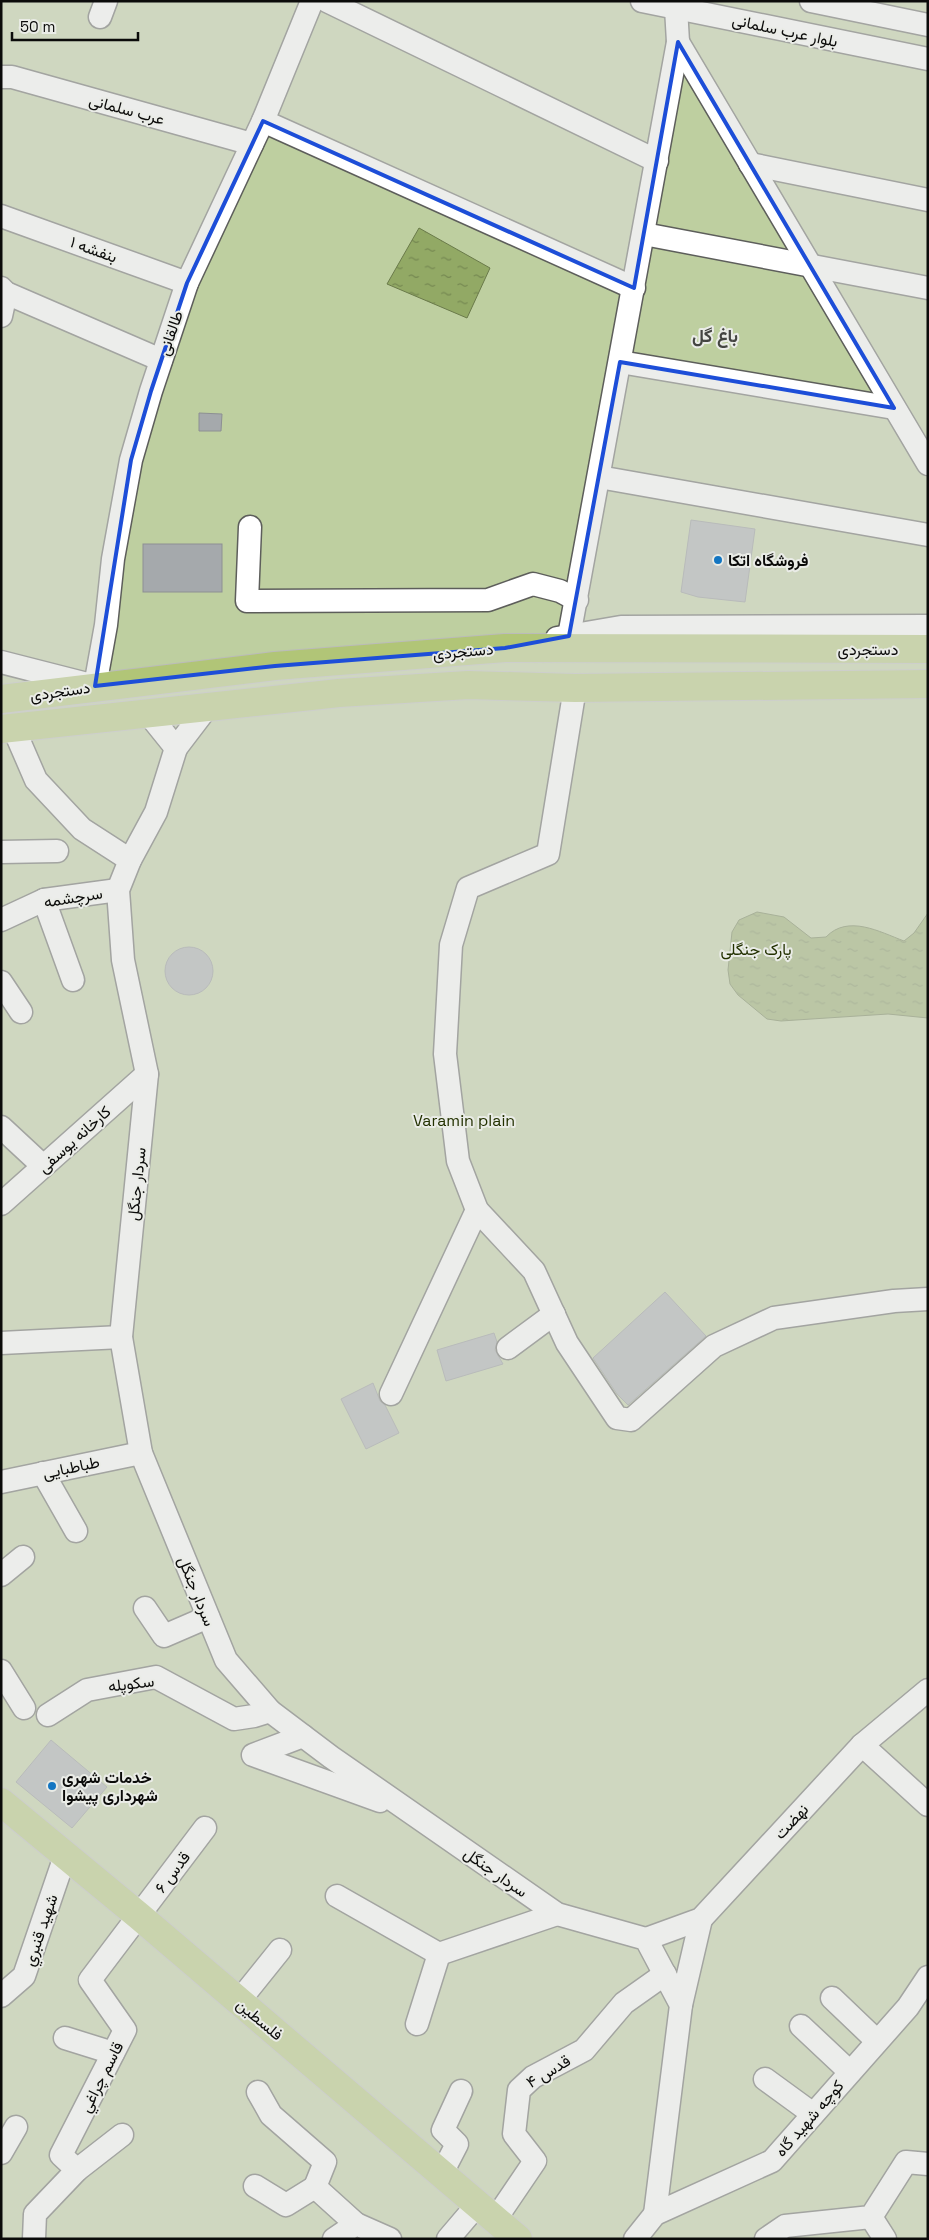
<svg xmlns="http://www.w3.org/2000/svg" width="929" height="2240" font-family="'Space Grotesk',Vazirmatn,sans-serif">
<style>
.park{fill:#becfa0}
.water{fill:url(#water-ripples);stroke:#6a7a4a}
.building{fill:#a5a9ac;stroke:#8d9093}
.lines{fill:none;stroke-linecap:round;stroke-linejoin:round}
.minor-casing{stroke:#5d5e5b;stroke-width:25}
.major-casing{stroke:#bbbbba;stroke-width:30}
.minor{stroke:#fff;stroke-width:22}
.major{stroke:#b1c577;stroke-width:28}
.marked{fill:none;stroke:#1d4ed8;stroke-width:4;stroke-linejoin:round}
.poi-dot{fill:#1476c2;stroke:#eaece7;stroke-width:2}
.labels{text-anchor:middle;stroke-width:4;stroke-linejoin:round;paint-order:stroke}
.street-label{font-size:16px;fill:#0b0b0a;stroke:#eaece7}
.poi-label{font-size:16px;font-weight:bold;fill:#0b0b0a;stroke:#eaece7;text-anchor:start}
.park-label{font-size:16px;fill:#233100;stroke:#eaece7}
.neighbourhood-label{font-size:18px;font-weight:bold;fill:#444541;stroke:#eaece7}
</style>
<defs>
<pattern id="water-ripples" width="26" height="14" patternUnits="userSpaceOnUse" patternTransform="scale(1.25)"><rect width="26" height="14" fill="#92a965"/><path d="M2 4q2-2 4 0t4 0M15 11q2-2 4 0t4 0" fill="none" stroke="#758851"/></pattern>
</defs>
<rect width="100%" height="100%" fill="#dddfda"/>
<!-- park -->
<rect class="park" x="1" y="1" width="927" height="2238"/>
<!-- water -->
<g class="water">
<path d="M419,228l71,40 -23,50 -80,-34z"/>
<path d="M757,912l27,5 27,21 15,-1c22,-23 54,-5 78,4l10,-8 14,-20v105l-40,-4 -107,7 -14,-2 -29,-24 -8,-11 -2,-14 4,-38 7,-12z"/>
</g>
<!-- building -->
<g class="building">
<path d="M199,413l23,1 -1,17h-22z"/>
<path d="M691,520l64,9 -10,73 -47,-5 -17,-5z"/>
<rect x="143" y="544" width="79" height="48"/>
<circle cx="189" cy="971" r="24"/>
<path d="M665,1292l41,44 -78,69 -11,-11 -24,-36z"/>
<path d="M494,1333l3,9 -2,8 8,14 -57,17 -9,-31z"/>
<path d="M373,1383l7,18 5,4 14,28 -33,16 -25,-50z"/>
<path d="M51,1740l56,47 -35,41 -56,-46z"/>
</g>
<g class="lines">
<defs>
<g id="minor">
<path d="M327,1l330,160"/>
<path d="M642,1l286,58"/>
<path d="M811,1l117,24"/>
<path d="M100,17l6,-16"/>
<path d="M678,42l250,422"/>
<path d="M1,77h11l240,67"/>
<path d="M263,121l371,167"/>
<path d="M750,164l178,36"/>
<path d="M1,216l186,67"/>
<path d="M644,234l284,54"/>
<path d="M1,288l5,5 155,67"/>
<path d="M1,316l5,-23"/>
<path d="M620,362l274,46"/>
<path d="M599,477l329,58"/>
<path d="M250,527l-3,74 241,-1 45,-16 27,7 17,9"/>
<path d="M569,636l109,-594 -2,-34"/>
<path d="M557,638l64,-11 307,-1"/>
<path d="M1,662l94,24 11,-61 7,-66 18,-99 20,-69 36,-108 76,-162 49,-120"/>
<path d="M575,688l-27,166 -80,34 -17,57 -6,109 13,107 19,49 57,61 33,72 50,75 14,2 83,-74 60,-28 120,-17 34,-2"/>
<path d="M147,712l29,36 32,-42"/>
<path d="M13,727l23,53 46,49 48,31"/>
<path d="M176,748l-20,64 -26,48 -12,30 5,70 24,114 -26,263 20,116 85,207 44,51 61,46 226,157 89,25 35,66 -26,209"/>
<path d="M1,852l56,-1"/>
<path d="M44,900l29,80"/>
<path d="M1,920l43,-20 74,-10"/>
<path d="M1,982l20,30"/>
<path d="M1,1127l42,39"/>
<path d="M1,1204l146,-130"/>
<path d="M1,1343l120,-6"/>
<path d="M508,1348l46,-34"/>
<path d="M391,1394l86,-184"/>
<path d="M43,1473l33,58"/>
<path d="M1,1482l140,-29"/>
<path d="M1,1575l22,-18"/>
<path d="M145,1608l19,28 44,-19"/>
<path d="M1,1671l23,37"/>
<path d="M48,1715l39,-25 69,-13 78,42 20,-3 16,-5"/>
<path d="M303,1736l-50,19 127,46"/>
<path d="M862,1745l66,60"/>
<path d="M337,1896l102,58 118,-40"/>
<path d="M646,1939l55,-20 161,-174 66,-55"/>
<path d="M1,1996l23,-20 41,-120"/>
<path d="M832,1998l45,43"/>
<path d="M239,2001l41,-51"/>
<path d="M681,2005l20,-86"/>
<path d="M417,2024l22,-70"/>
<path d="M801,2026l49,46"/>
<path d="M65,2038l48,15"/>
<path d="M765,2079l48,35"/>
<path d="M258,2092l13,23 54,47 -10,25 41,37"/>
<path d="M1,2153l15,-26"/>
<path d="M77,2170l45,-35"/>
<path d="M442,2173l15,-29 -14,-14 18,-39"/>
<path d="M255,2186l31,19 29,-18"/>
<path d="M871,2217l14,22"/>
<path d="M495,2220l40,-59 -21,-27 5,-44 14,-13 51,-27 40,-47 41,-29"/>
<path d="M34,2239l1,-25 42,-44 -16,-15 64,-125 -35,-50 115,-152"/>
<path d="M334,2239l22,-15 34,15"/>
<path d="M448,2239l29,-34"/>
<path d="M635,2239l20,-25 117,-53 136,-154 20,-30"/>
<path d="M766,2239l19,-13 86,-9 35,-55 22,2"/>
</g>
<g id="major">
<path d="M1,699l274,-33 230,-18 423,1"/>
<path d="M1,729l338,-36 129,-8 107,3 353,-4"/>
<path d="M1,1802l138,114 379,323"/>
</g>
</defs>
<!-- minor casing -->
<use href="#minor" class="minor-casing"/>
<!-- major casing -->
<use href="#major" class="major-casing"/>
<!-- minor -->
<use href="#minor" class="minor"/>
<!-- major -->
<use href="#major" class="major"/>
</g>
<!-- marked area -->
<path d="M0 0H929V2240H0ZM678,42l216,366 -274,-46 -51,274 -64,12 -230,18 -180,20 36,-226 20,-69 36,-108 76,-162 371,167z" fill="#dddfda" fill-opacity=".55" fill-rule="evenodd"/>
<path class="marked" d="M678,42l216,366 -274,-46 -51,274 -64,12 -230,18 -180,20 36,-226 20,-69 36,-108 76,-162 371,167z"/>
<!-- markers -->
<g class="poi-dot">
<circle cx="718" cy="560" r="5"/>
<circle cx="52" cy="1786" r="5"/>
</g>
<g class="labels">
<!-- street labels -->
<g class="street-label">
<text transform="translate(785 30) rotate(12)" y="6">بلوار عرب سلمانی</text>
<text transform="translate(127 109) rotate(15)" y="6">عرب سلمانی</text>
<text transform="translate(94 249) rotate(20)" y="6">بنفشه ۱</text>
<text transform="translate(170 333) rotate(-71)" y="6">طالقانی</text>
<text x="868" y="655">دستجردی</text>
<text transform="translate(463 651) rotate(-5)" y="6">دستجردی</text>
<text transform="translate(60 691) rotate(-8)" y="6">دستجردی</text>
<text transform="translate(73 897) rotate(-9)" y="6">سرچشمه</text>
<text transform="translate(74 1139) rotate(-42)" y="6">کارخانه یوسفی</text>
<text transform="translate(136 1184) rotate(-84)" y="6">سردار جنگل</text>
<text transform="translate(71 1467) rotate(-12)" y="6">طباطبایی</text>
<text transform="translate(197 1591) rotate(68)" y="6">سردار جنگل</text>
<text transform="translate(131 1683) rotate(-7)" y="6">سکوپله</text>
<text transform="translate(791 1821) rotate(-47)" y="6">نهضت</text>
<text transform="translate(172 1872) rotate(-53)" y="6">قدس ۶</text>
<text transform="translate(496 1872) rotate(35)" y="6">سردار جنگل</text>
<text transform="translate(40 1930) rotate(-71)" y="6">شهيد قنبري</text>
<text transform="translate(260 2019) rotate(40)" y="6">فلسطین</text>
<text transform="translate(548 2071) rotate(-31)" y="6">قدس ۴</text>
<text transform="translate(101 2077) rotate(-63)" y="6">قاسم چراغي</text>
<text transform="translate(809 2118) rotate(-49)" y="6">کوچه شهید گاه</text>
</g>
<!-- poi labels -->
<g class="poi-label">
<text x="728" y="566">فروشگاه اتکا</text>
<text x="62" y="1783">خدمات شهری<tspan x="62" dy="18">شهرداری پیشوا</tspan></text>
</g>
<!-- park labels -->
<g class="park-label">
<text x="756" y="955">پارک جنگلی</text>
<text x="464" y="1126">Varamin plain</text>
</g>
<!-- neighbourhood labels -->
<g class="neighbourhood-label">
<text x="715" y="342">باغ گل</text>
</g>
</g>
<!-- border -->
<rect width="929" height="2240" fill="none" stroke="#0b0b0a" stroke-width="5"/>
<!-- scale -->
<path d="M12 32v8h126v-8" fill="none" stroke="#0b0b0a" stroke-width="2.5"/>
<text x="20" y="32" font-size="15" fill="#0b0b0a" stroke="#eaece7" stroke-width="4" paint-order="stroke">50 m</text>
</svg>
